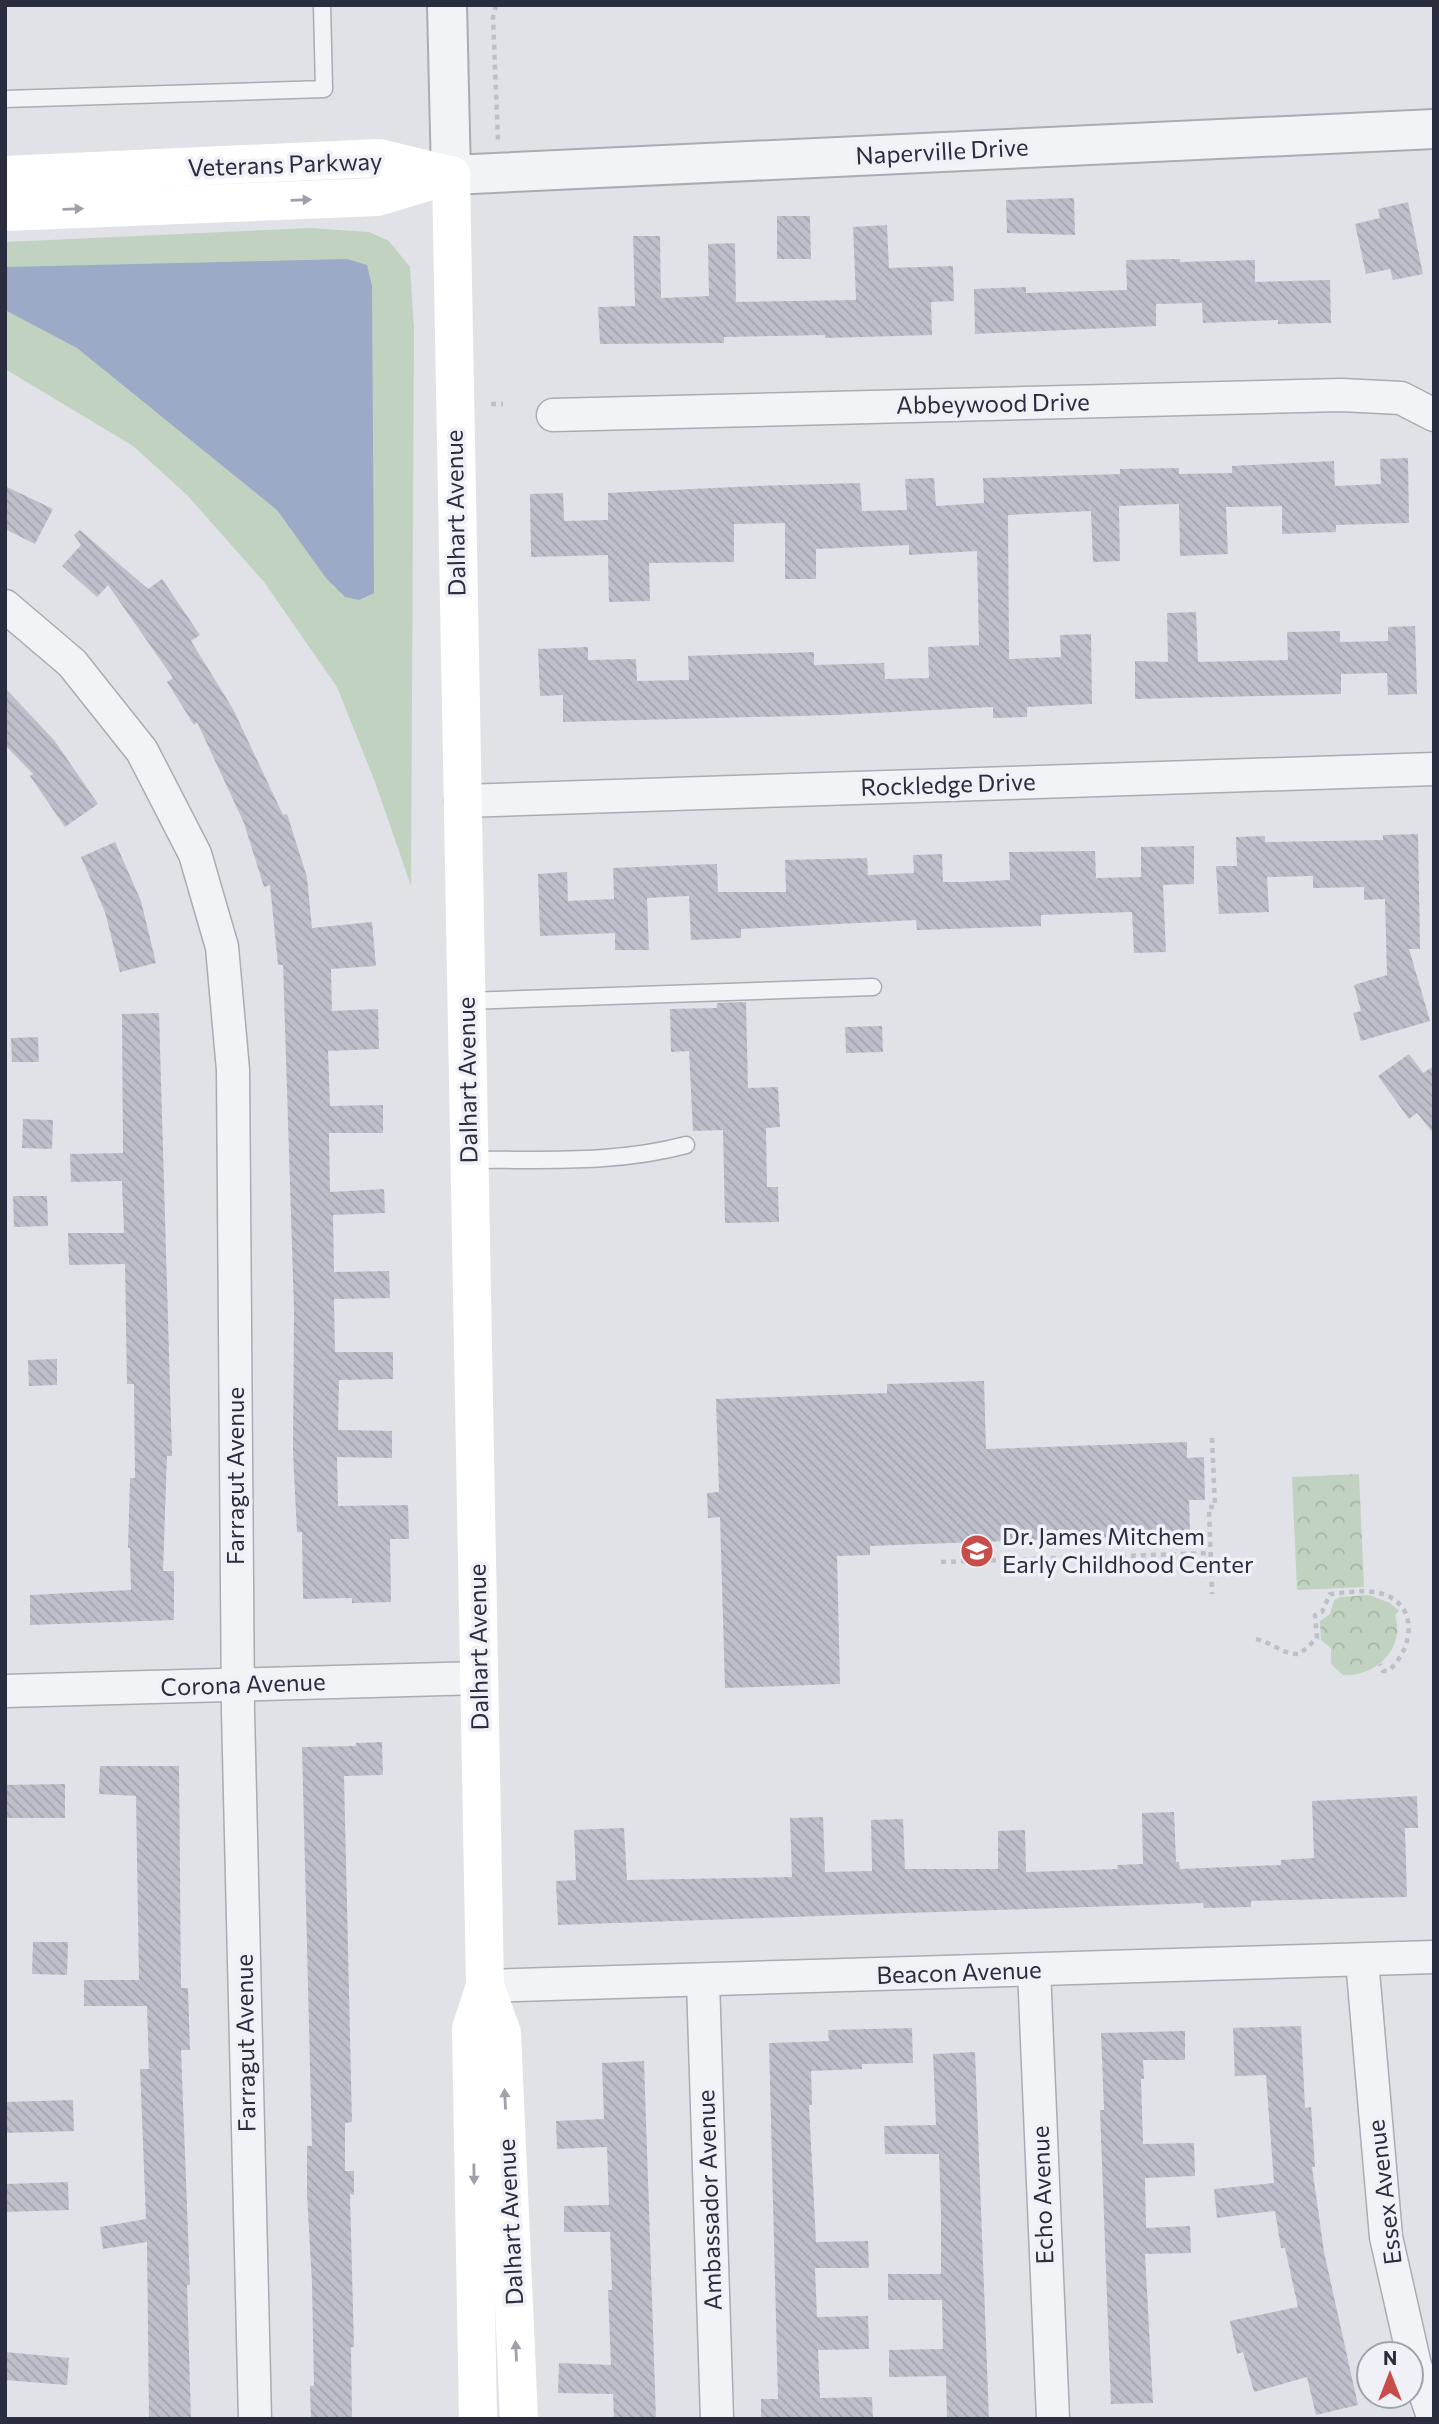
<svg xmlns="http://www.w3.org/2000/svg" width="1439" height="2424" font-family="Commissioner,sans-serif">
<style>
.grass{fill:#c2d2c1}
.park{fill:url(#park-crowns)}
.water{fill:#9ca9c7}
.building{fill:url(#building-back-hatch)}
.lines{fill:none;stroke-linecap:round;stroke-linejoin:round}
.service-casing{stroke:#a9acb5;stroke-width:19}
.minor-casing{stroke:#a9acb5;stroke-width:35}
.tertiary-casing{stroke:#a9acb5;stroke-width:42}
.path{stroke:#bec0c7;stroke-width:4.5;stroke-dasharray:5 5;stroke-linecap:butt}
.service{stroke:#f2f3f7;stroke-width:16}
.minor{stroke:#f2f3f7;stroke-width:32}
.tertiary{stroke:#f2f3f7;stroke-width:38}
.secondary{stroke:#fff;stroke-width:38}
.oneway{fill:#9fa0a9}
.labels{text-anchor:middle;stroke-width:7;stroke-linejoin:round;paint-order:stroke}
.street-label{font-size:24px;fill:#292d3f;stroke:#eff1f6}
.poi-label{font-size:24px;fill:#292d3f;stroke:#eff1f6;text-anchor:start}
</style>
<defs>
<pattern id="park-crowns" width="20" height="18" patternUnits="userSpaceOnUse" patternTransform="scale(1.75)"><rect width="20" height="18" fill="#c2d2c1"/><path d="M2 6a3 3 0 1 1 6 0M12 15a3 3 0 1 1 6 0" fill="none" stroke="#a7b5a7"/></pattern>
<pattern id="building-back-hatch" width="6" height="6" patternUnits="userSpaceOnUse" patternTransform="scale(1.75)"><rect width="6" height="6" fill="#bdc0cb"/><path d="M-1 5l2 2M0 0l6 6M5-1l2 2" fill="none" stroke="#a2a5af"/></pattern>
</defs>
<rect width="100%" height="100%" fill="#e0e2e8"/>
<!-- grass -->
<path class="grass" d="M309,228l60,4 20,9 21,26 4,61 -3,558 -36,-104 -38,-95 -73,-105 -77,-87 -54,-49 -128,-77v-127z"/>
<!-- park -->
<g class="park">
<path d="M1359,1474l5,113 -67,3 -5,-113z"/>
<path d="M1369,1595l21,8 9,8 -4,4c11,33 -19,62 -52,60l-12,-11v-16l-10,-8 -1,-19 10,-7 4,-14 6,-3z"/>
</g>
<!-- water -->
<path class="water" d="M347,259l20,6 5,21 2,307 -15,7 -14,-3 -19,-19 -49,-68 -200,-162 -72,-38v-43z"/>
<!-- building -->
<g class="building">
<path d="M1074,198l1,37 -68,-2 -1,-33z"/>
<path d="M1408,202l15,72 -30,6 -3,-11 -24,5 -11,-50 25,-6 -2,-9z"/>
<path d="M777,216h33l1,43h-34z"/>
<path d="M887,225l2,43 64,-2 1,35 -23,1 1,33 -107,3v-3l-101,2v6l-124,1 -2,-37 37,-1 -2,-70h27l1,62 48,-2 -1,-52 27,-1 1,59 120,-2 -3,-73z"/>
<path d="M1180,259v3l75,-2v22l75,-2 1,43 -53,1v-4l-75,3 -1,-20 -46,1v22l-181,8 -1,-45 52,-2v6l101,-3 -1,-30z"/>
<path d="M1408,458l1,65 -73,2v7l-54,2v-28l-56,1 2,47 -48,2 -1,-52 -60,2 1,55 -27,1 -2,-51 -83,4 1,144 52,-2 -1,-22 31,-1 1,70 -65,3v10l-34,1v-11l-158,8 -272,7v-27l-23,1 -2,-47 50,-2v13l48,-1 1,22 52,-1 -1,-24 126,-4v13l70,-2 1,16 44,-1 -1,-31 51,-2 -2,-94 -68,4v-10l-93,4v30h-31v-56l-51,1v38l-85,1 1,38 -41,1 -1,-47 -77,2 -1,-63 33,-1 1,28 44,-1v-27l148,-7 104,-3 2,28 45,-1 -2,-31 29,-1 2,28 48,-3 -1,-25 137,-4v-5l59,-1v6l53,-1v-7l102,-5 1,25 46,-2 -1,-25z"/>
<path d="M5,486l48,23 -18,35 -30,-15z"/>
<path d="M80,530l68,59 14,-10 38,56 -9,6 42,68 50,106 4,-1 20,63 5,51 60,-6 4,44 -45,3 1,42 46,-2 1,40 -51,2 2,55 53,-1v28h-54l1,59 54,-3 1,24 -52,2 1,57 55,-1 1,27 -56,1 1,53h58v27l-54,1 -1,50 54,1v27l-55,-1 1,49 70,-1 1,34h-19l1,63 -39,1v-5l-49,1 -1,-67h-5l-4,-80 1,-142 -11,-345h-5l-8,-80 -6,2 -20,-64 -47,-101 -3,3 -27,-43 6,-4 -65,-93 -11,12 -35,-31 19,-21 -7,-10z"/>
<path d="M1196,612l2,50 90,-2 -1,-28 53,-1v11l48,-1v-14l27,-1 2,68 -29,1 -1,-22 -46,1v20l-206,5v-38l33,1 -1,-49z"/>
<path d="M5,688l49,52 44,64 -33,23 -35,-51 3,-2 -28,-29z"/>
<path d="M1418,834l2,115h-11l21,72 -69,20 -8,-28 8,-2 -7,-26 33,-10 -2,-76 -21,1v-13l-51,1v-12l-46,1 2,35 -50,2 -3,-48h21l-1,-29 29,-1v6l118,-2v-5z"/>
<path d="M115,842l26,59 15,62 -36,9 -15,-60 -24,-55z"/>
<path d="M1194,846v38l-31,1 3,67 -32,1 -2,-41 -91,3v11l-124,4 -1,-10 -175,9v9l-50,2 -2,-44 -42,2 2,52h-34v-17l-75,3 -2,-62 29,-2 1,29 46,-2 -1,-31 75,-3 29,-1 1,28h68l-1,-32 82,-2 1,17 46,-2 -1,-18 29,-1 1,28h21l46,-2 -1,-28 86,-1 1,27 45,-1v-30z"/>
<path d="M746,1002l2,86 30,-1 2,40 -14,1 1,59h11l1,35 -54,1 -2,-93 -30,1 -4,-80 -18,1 -1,-43 47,-1v-5z"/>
<path d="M159,1013l13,443h-5l-4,115h11v49l-144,5v-30l101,-5 -1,-42h-2l2,-70h5l-1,-94h-7l-2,-120 -56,1 -1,-32h56l-2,-52 -51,1 -1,-28 53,-1 -1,-139z"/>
<path d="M882,1026l1,26 -37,1 -1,-26z"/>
<path d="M38,1037l1,25h-27l-1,-24z"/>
<path d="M1409,1054l14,19 11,-7v68l-17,-21 -8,6 -31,-43z"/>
<path d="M23,1119l30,1 -1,29 -30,-1z"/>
<path d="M13,1196h34l1,30 -34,1z"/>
<path d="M57,1359v26l-28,1 -1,-26z"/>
<path d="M984,1381l2,68 201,-7v16l17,-1 1,43h-16l1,34 -320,12v9l-33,1 3,128 -115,4 -5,-171 -12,1 -1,-25 12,-1 -3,-93 171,-6v-9z"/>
<path d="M382,1742l1,33 -39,1 8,346 -7,1v48h9v24l-4,-1 4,153h-3l1,72h-41l-1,-33h4l-2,-102 -5,-90v-48h5l-10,-399 54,-1v-3z"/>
<path d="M100,1766h79l2,222h7l2,62h-9l9,235h-3l4,134h-42l-2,-177 -44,7 -3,-22 46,-8 -6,-150h9l-2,-63h-63v-26h55l-3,-184 -37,-2z"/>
<path d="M65,1784v34h-60v-33z"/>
<path d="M1417,1796l1,32h-13l2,69 -156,4v6l-47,1 -1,-5 -645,22 -2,-44 20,-1 -2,-50 50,-2 3,52 165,-3 -2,-59 33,-1 2,55 47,-1 -1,-51 32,-1 2,50h93v-38l27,-1 1,42 92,-3 -1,-4 26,-1 -1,-51 32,-1 2,50h3l1,7 101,-4v-5l33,-2 -2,-57z"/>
<path d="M33,1942h35l-1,33 -35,-1z"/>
<path d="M1301,2026l4,82 6,-1 4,60h-3l12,85 34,153 -42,10 -9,-38 -53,15 -11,-40 -6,2 -7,-33 68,-14 -13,-59h-4l-6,-37 -58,7 -3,-29 60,-6 -8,-108 -31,1 -2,-48z"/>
<path d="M912,2028l1,35 -51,1v5l-51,2 1,34h-3l7,137 52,-1 1,27h-54l2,49 51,-1 1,33 -51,1 2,48 52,-1 1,22h-112v-20h17l-9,-356 60,-2 -1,-11z"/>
<path d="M1185,2031v29h-42l1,19h-3l2,65 51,-1 1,33 -50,2 1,50 44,-2 1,27 -46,1 8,149 -42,1 -11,-294h4l-3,-77z"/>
<path d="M975,2052l14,367h-42l-1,-43 -57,1v-27l54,-1 -1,-49h-54v-26h53v-59l-2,-61h-54l-1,-28 52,-1 -3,-71z"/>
<path d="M644,2061l12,358h-42l-1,-25 -55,-1 1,-30 52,2 -3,-75h4l-2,-58h-46v-26l45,-1 -2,-58 -50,2 -1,-28 48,-2 -2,-56z"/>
<path d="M73,2100l1,31 -69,2v-31z"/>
<path d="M68,2182l1,28 -64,2v-28z"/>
<path d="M5,2352l64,6 -2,27 -62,-5z"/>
</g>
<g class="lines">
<defs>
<g id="service">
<path d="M5,99l319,-10 -2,-84"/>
<path d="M466,1001l407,-14"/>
<path d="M470,1160c73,-1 146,4 216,-15"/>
</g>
<g id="minor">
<path d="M553,415l788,-20 60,3 33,17"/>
<path d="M5,606l67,57 70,88 53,103 27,93 11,123 5,641 17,708"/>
<path d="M461,801l973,-32"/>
<path d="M5,1691l475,-13"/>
<path d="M1362,1960l24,277 29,128 19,54"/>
<path d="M1034,1970l19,449"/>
<path d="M703,1981l14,438"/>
<path d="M485,1986l949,-29"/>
</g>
<path id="tertiary" d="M447,5l4,170 983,-46"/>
</defs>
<!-- service casing -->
<use href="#service" class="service-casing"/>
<!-- minor casing -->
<use href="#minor" class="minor-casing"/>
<!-- tertiary casing -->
<use href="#tertiary" class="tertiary-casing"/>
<!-- path -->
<g class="path">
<path d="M496,5l-3,12 5,124"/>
<path d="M491,404h12"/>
<path d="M1212,1438l3,69h-6l3,87"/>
<path d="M941,1562l270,-9"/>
<path d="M1256,1639c17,4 27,16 44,15l17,-16 -2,-23 7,-3 8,-18c15,-1 34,-5 49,-1 41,10 35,56 9,78h-5l-3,-7"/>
</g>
<!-- service -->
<use href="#service" class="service"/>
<!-- minor -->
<use href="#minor" class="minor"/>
<!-- tertiary -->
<use href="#tertiary" class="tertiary"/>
<!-- secondary -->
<g class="secondary">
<path d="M5,175l374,-17 70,17"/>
<path d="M451,175c10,604 24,1207 34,1811l-14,43 7,390"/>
<path d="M5,212l372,-15 74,-22"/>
<path d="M485,1986l17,47 17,386"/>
</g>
</g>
<!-- one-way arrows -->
<defs><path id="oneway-solid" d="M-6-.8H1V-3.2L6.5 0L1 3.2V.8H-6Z" transform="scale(1.75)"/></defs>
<g class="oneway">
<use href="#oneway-solid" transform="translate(301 200) rotate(-2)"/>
<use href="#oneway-solid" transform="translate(73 209) rotate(-2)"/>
<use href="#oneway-solid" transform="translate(505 2099) rotate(-93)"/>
<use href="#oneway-solid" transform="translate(474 2174) rotate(89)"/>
<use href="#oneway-solid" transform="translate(516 2351) rotate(-93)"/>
</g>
<!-- icons -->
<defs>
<symbol id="school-disc" viewBox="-11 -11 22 22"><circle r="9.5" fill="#c84d4a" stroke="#eff1f6"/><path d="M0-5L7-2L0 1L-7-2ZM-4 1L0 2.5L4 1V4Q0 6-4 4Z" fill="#fff"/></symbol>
</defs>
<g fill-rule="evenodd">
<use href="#school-disc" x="958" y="1532" width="38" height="38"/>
</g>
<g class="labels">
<!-- street labels -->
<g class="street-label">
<text transform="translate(942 152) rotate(-3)" y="8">Naperville Drive</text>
<text transform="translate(285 165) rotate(-2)" y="8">Veterans Parkway</text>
<text transform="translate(993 404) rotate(-1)" y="8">Abbeywood Drive</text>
<text transform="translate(456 513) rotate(-91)" y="8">Dalhart Avenue</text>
<text transform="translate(948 785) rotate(-2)" y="8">Rockledge Drive</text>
<text transform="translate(468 1080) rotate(-91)" y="8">Dalhart Avenue</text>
<text transform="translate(236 1476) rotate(-90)" y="8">Farragut Avenue</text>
<text transform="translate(479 1647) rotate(-91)" y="8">Dalhart Avenue</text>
<text transform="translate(243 1685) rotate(-2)" y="8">Corona Avenue</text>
<text transform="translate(959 1973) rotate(-2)" y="8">Beacon Avenue</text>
<text transform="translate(246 2043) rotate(-91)" y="8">Farragut Avenue</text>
<text transform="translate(1385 2192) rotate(-97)" y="8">Essex Avenue</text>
<text transform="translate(1043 2195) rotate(-92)" y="8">Echo Avenue</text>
<text transform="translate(710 2200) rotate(-92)" y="8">Ambassador Avenue</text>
<text transform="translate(511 2222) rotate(-93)" y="8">Dalhart Avenue</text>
</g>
<!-- poi labels -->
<g class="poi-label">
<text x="1002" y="1545">Dr. James Mitchem<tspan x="1002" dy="28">Early Childhood Center</tspan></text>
</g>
</g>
<!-- border -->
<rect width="1439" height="2424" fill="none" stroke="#292d3f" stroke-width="14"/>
<!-- north arrow -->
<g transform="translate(1390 2375)"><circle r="33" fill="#eff1f6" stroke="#a0a3ad" stroke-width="2"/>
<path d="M0-5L12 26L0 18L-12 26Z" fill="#c84d4a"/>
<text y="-10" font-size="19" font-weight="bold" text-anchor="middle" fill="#292d3f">N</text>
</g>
</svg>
